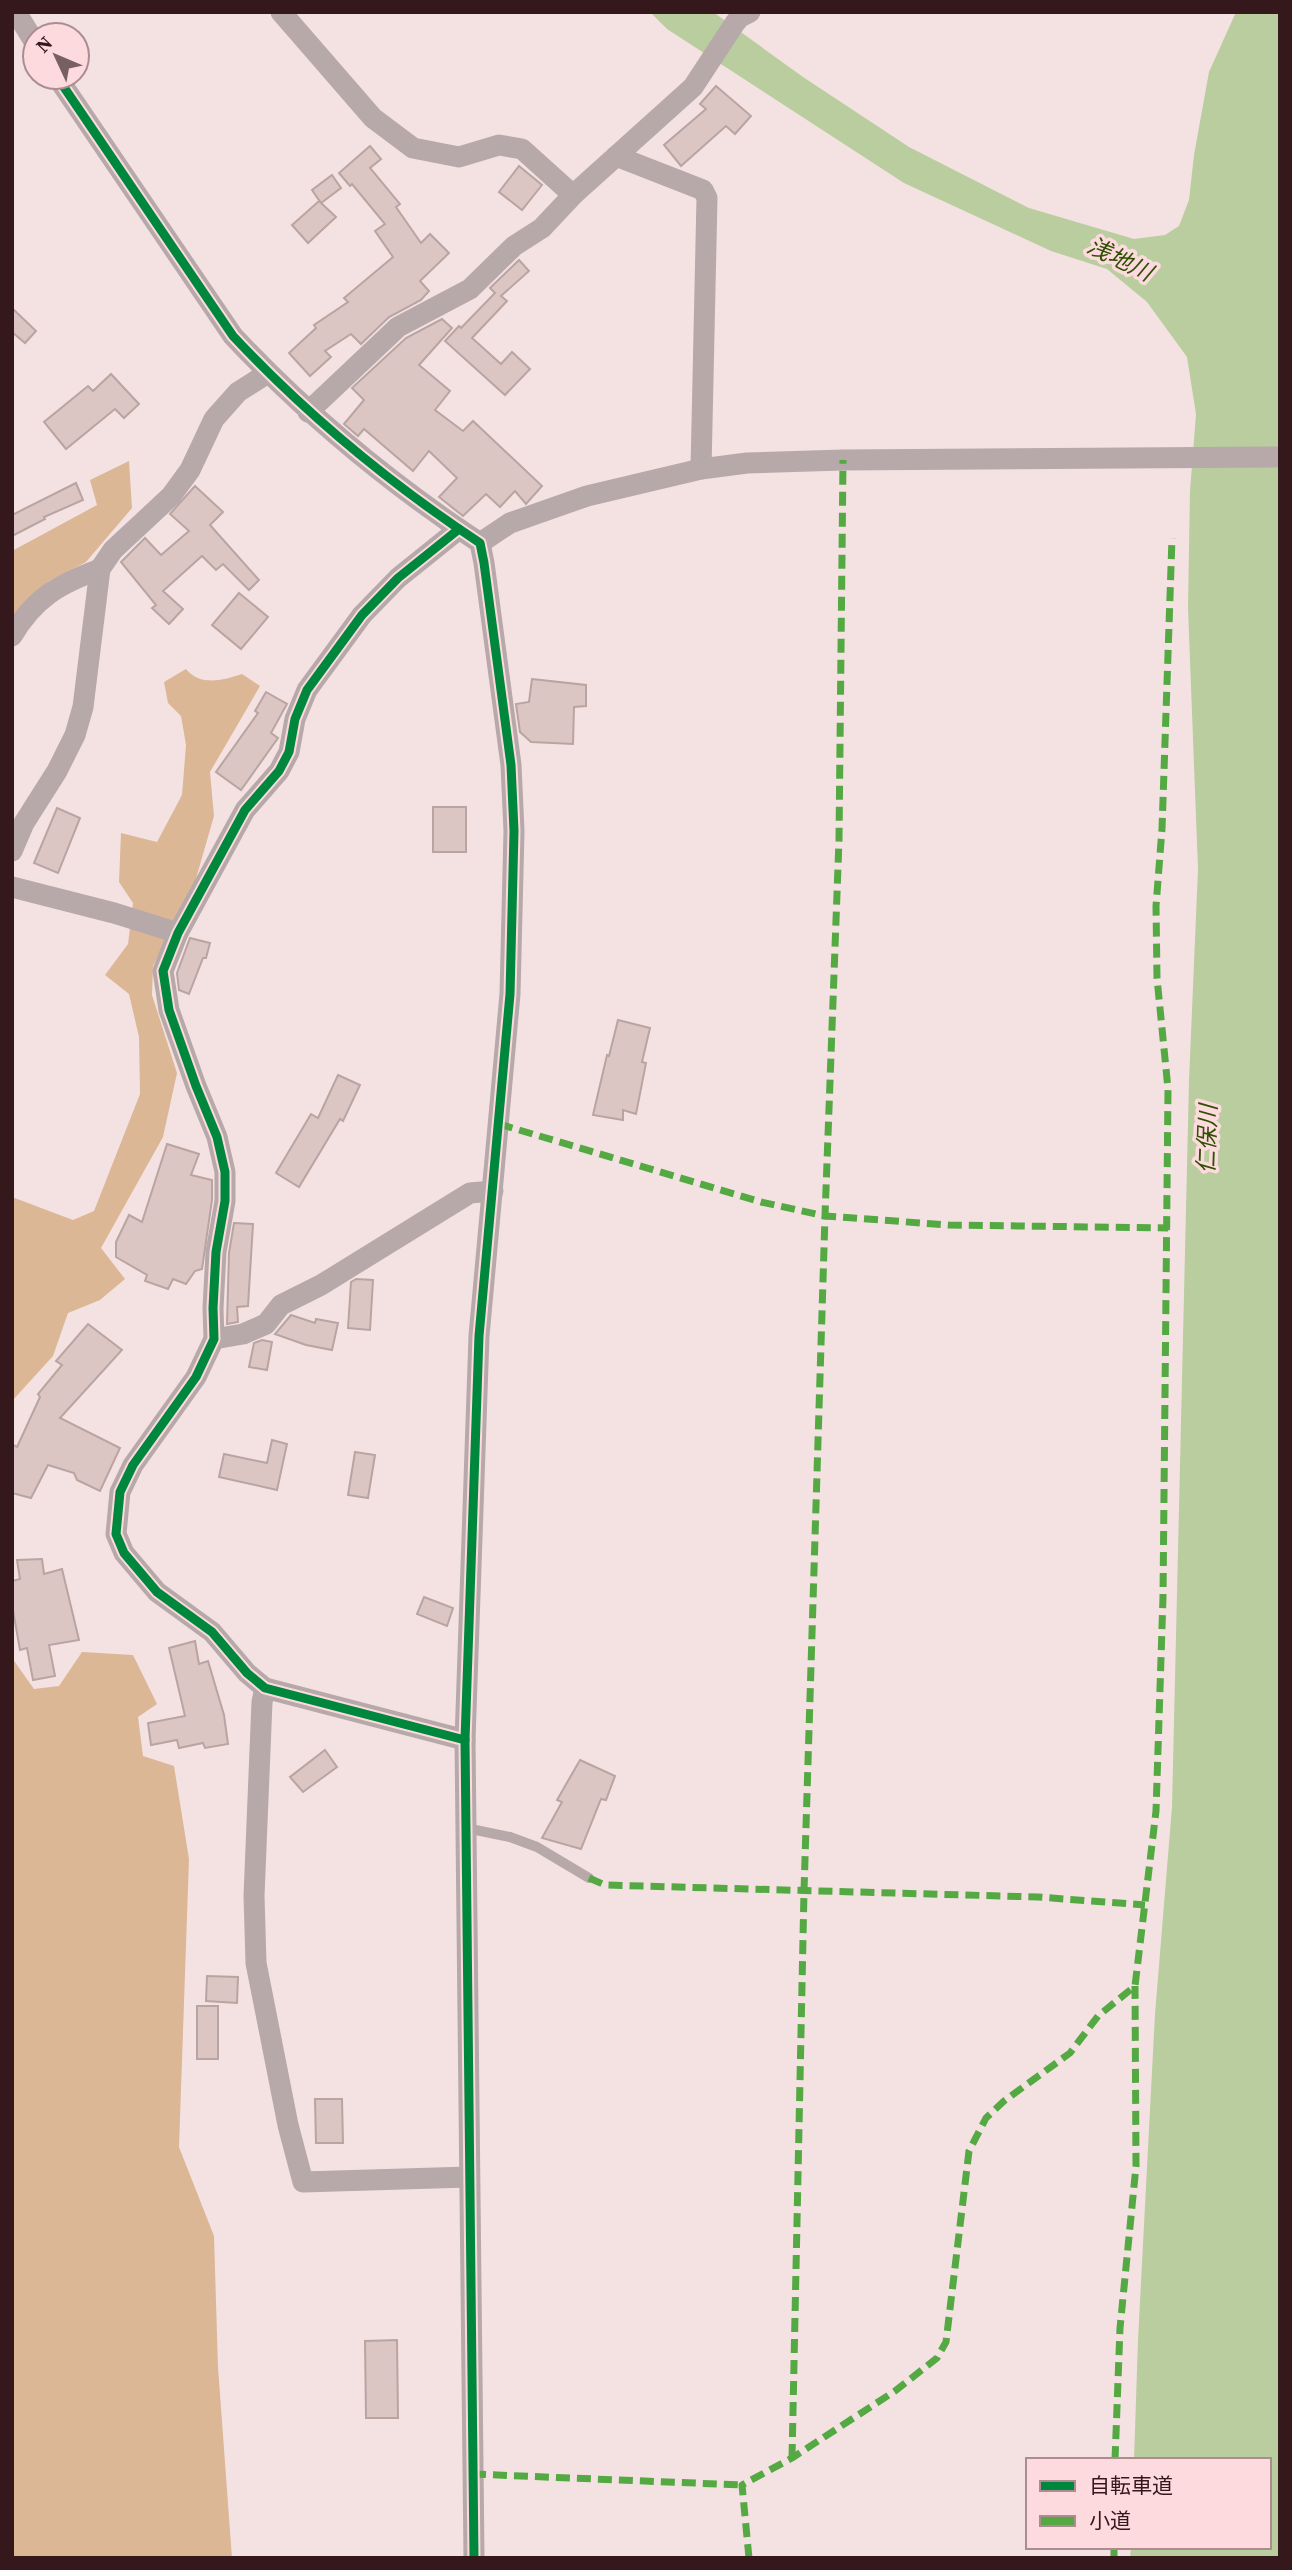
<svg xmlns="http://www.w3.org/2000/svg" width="1292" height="2570" font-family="'Source Serif 4','Noto Sans JP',serif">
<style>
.forest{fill:#dbb795}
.water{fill:#b9cd9e}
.building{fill:#dcc6c4;stroke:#baa4a2;stroke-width:2}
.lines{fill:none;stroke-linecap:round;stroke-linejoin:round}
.service{stroke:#b7a8a9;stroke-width:10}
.minor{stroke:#b7a8a9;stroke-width:21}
.quiet{stroke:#54a943;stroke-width:7;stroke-dasharray:14 7;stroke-linecap:butt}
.cycleway-casing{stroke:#fcdadd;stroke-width:13}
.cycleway{stroke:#00873e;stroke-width:9}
.labels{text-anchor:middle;stroke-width:7;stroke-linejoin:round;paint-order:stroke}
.water-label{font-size:23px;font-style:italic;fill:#2f4f02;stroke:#fcdadd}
</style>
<rect width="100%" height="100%" fill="#f4e2e3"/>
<!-- forest -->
<g class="forest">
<path d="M129,461l3,47 -46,54 -37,19 -37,39v-69l85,-46 -7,-25z"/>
<path d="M186,669c15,18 37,11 56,5l18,12 -50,86 4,44 -19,66 -42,84 -1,29 25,78 -14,64 -62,111 24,31 -25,21 -32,13 -15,43 -41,45v-204l61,23 21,-9 46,-117 -1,-57 -10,-43 -24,-19 23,-31 5,-41 -14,-21 2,-49 36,9 25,-47 4,-50 -5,-29 -13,-13 -4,-21z"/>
<path d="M82,1652l51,3 24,49 -19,13 5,39 31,10 15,93 -10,288 35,89 4,131 14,191h-220v-900l22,31 25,-3z"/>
</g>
<!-- water -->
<path class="water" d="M650,12h63l90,65 106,70 120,61 105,31 31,-4 14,-9 10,-26 5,-45 15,-83 27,-60h44v2546h-150l1,-11h138v-87h-135l4,-120 17,-326 17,-207 17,-726 9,-212 -10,-261 2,-117 6,-77 -9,-57 -40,-55 -40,-33 -56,-18 -147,-68 -237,-154z"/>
<!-- building -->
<g class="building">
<path d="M716,86l35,30 -16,18 -9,-8 -45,40 -17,-21 42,-36 -6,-5z"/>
<path d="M370,146l11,13 -11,9 30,36 -4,3 25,36 9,-9 19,19 -29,28 9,10 -8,9 -32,17 -28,27 -10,-10 -26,17 6,6 -21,19 -21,-23 27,-25 -2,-3 34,-23 -4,-4 49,-41 -18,-26 10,-7 -33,-40 -2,2 -11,-13z"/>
<path d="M519,166l23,19 -20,25 -23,-18z"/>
<path d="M332,175l9,13 -20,15 -9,-13z"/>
<path d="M319,201l17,16 -28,26 -16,-18z"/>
<path d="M519,260l10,11 -28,25 6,5 -35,37 29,26 11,-12 18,17 -25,26 -60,-54 14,-15 2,2 34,-35 -5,-5z"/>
<path d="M12,308l24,23 -11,12 -13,-11z"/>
<path d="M442,319l10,9 -33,37 31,26 -15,19 28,21 10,-10 69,65 -16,18 -11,-13 -15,16 -14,-13 -23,22 -24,-19 18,-19 -28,-27 -16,20 -49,-42 -6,7 -14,-12 20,-24 -12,-12 54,-50z"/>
<path d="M111,374l28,30 -15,14 -9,-9 -49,40 -22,-27 44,-36 5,5z"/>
<path d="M76,483l7,17 -39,17 1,2 -33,17v-21z"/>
<path d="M195,486l28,26 -13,13 49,55 -10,10 -26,-26 -7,6 -14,-14 -39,35 20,18 -14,15 -17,-16 4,-3 -35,-43 24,-24 16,17 28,-24 -19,-17z"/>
<path d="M239,593l29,24 -27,32 -29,-24z"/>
<path d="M532,679l54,6v21l-12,1 -1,37 -42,-2 -11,-10 -4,-28 13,-2z"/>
<path d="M266,692l21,12 -16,29 7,5 -37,52 -25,-18 42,-59 -3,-2z"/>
<rect x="433" y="807" width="33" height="45"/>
<path d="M57,808l23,10 -22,55 -24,-10z"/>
<path d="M190,938l20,5 -4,15h-3l-14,36 -10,-4 -2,-17z"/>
<path d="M618,1020l32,8 -8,34 4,1 -10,51 -13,-4v10l-30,-5 14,-60 2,1z"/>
<path d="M338,1075l22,10 -17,36 -3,-2 -41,68 -23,-14 35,-59 7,4z"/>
<path d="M167,1144l32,10 -8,21 21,5v20l-10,69 -7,2 -9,13 -13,-5 -5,10 -23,-8 2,-6 -31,-18v-15l13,-27 13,7z"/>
<path d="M234,1223l19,1 -5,82 -11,1 1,15 -11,2 2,-71z"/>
<path d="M356,1279l17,1 -3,50 -22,-2 3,-46z"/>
<path d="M291,1315l24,8 1,-4 22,4 -6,27 -26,-5 -31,-11z"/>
<path d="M88,1324l34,26 -62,68 60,30 -20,43 -23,-11 -3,-7 -26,-8 -17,33 -19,-5v-49l5,3 23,-50 -2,-3 24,-29 -6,-4z"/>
<path d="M262,1340l10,2 -5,28 -18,-3 5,-24z"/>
<path d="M272,1440l15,4 -10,46 -58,-13 5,-23 43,9z"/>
<path d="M355,1452l20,3 -7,43 -20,-3z"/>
<path d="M42,1559l2,15 18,-5 17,71 -30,5 6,31 -22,4 -6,-32 -7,2 -8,-45v-24l8,-2 -3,-19z"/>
<path d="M424,1597l29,11 -6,18 -30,-12z"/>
<path d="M195,1641l4,23 9,-3 16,54 4,29 -23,4 -2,-5 -24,5 -2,-8 -26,5 -3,-22 37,-7 -16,-68z"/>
<path d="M325,1750l12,17 -34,25 -13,-15z"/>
<path d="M580,1760l35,16 -9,24 -5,-1 -20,50 -39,-11 20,-36 -5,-2z"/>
<path d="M207,1976l31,1 -1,26 -31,-2z"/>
<rect x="197" y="2006" width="21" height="53"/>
<path d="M315,2099h27l1,44h-27z"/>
<path d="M397,2340l1,78h-32l-1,-77z"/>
</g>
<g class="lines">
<!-- service -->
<path class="service" d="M466,1828l44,9 27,10 52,31"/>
<!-- minor -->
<g class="minor">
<path d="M16,12l19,31"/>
<path d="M281,12l92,106 40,30 46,9 40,-12 23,4 51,46"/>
<path d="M57,77l176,259c74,79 156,147 247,207l4,20 27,202 3,66 -4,163 -31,342 -14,404 9,818"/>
<path d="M616,156l87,34 4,8 -6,271"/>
<path d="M308,412l90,-85 72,-38 44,-43 28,-18 31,-33 120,-108 42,-64 5,-6 10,-5"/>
<path d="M459,529l-61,49 -36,37 -55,75 -12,29 -6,33 -10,19 -34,39 -67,123 -15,38 6,39 27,76 21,51 8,35v29l-9,51 -3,56 1,31 -18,38 -63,88 -13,27 -4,42 8,19 33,39 55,40 35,41 18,15 200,52"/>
<path d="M480,543l30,-20 77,-27 114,-27 46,-6 96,-3 437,-3"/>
<path d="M12,636c22,-38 47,-52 88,-67"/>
<path d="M12,851l12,-28 33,-52 18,-36 8,-28 17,-138 13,-19 58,-54 19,-26 24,-51 24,-27 30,-19"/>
<path d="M12,887l102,26 64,20"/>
<path d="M214,1339l29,-5 23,-10 15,-19 40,-20 149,-92 23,-2"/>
<path d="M265,1688l-3,14 -8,194 2,67 32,162 15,57 166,-5"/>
</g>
<!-- quiet -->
<g class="quiet">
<path d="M499,1124l262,78 64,14 124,9 219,3"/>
<path d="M589,1878l16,7 433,12 107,8"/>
<path d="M792,2458l12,-567 21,-675 14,-376 4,-380"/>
<path d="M1115,2460l5,-132 16,-162 -1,-180"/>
<path d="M472,2474l270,11"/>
<path d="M749,2558l-7,-73 50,-27 103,-67 42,-33 9,-16 23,-191 17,-33 18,-17 66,-48 28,-37 37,-30 21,-175 7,-214 5,-508 -11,-111 -1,-72 6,-77 10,-291"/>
<path d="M1114,2558v-11"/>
</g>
<defs>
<g id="cycleway">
<path d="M57,77l176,259c74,79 156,147 247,207l4,20 27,202 3,66 -4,163 -31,342 -14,404 9,818"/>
<path d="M459,529l-61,49 -36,37 -55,75 -12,29 -6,33 -10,19 -34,39 -67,123 -15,38 6,39 27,76 21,51 8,35v29l-9,51 -3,56 1,31 -18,38 -63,88 -13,27 -4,42 8,19 33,39 55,40 35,41 18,15 200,52"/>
</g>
</defs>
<!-- cycleway casing -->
<use href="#cycleway" class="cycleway-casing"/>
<!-- cycleway -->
<use href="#cycleway" class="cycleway"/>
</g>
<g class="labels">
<!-- water labels -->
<g class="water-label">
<text transform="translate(1120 259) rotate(26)" y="8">浅地川</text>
<text transform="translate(1207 1139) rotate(-88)" y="8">仁保川</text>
</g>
</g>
<!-- border -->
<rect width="1292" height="2570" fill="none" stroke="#35181c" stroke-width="28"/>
<!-- legend -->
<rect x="1026" y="2458" width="245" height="91" fill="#fcdadd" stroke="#ac8c90" stroke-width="2"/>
<rect x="1040" y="2481" width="35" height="10" fill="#00873e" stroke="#ac8c90" stroke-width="2"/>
<text x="1089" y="2493" font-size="21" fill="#35181c">自転車道</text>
<rect x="1040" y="2516" width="35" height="10" fill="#54a943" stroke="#ac8c90" stroke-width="2"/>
<text x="1089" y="2528" font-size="21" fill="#35181c">小道</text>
<!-- north arrow -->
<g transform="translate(56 56) rotate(314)"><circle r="33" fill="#fcdadd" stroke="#ac8c90" stroke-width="2"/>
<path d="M0-5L12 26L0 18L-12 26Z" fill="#785f62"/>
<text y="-10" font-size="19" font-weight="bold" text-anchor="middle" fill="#35181c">N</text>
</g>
</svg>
